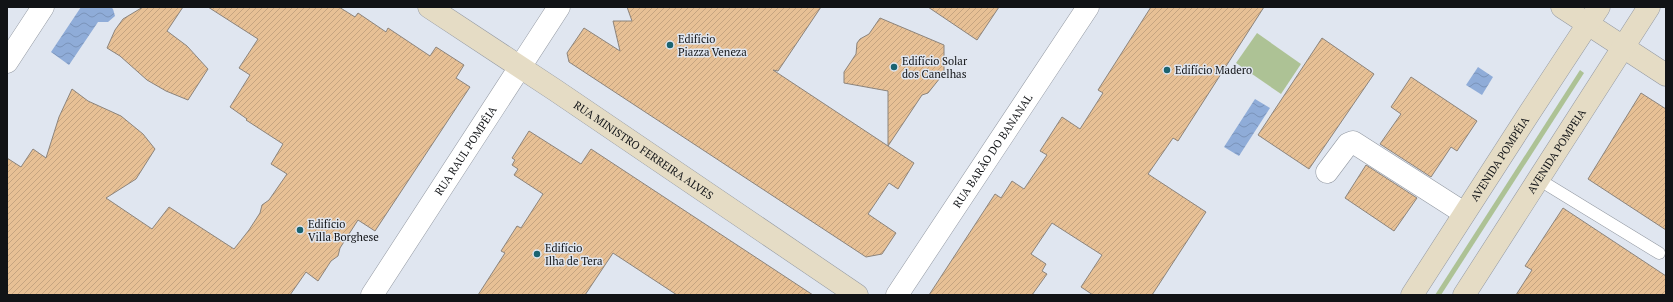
<svg xmlns="http://www.w3.org/2000/svg" width="1673" height="302" font-family="'PT Serif',serif">
<style>
.green{fill:#adc295}
.water{fill:url(#water-waves)}
.building{fill:url(#building-hatch);stroke:#8c847c}
.lines{fill:none;stroke-linecap:round;stroke-linejoin:round}
.lane-casing{stroke:#9399a2;stroke-width:13}
.street-casing{stroke:#9399a2;stroke-width:23}
.secondary-casing{stroke:#9399a2;stroke-width:23}
.lane{stroke:#fff;stroke-width:12}
.street{stroke:#fff;stroke-width:22}
.secondary{stroke:#e5dcc5;stroke-width:22}
.poi-dot{fill:#1a6371;stroke:#e0e6f0;stroke-width:1.5}
.labels{text-anchor:middle;stroke-width:3;stroke-linejoin:round;paint-order:stroke}
.poi-label{font-size:11px;fill:#111316;stroke:#e0e6f0;text-anchor:start}
.street-label{font-size:11px;fill:#111316;stroke:#e0e6f0}
</style>
<defs>
<pattern id="water-waves" width="16" height="10" patternUnits="userSpaceOnUse"><rect width="16" height="10" fill="#8facd8"/><path d="M0 5q4-4 8 0t8 0" fill="none" stroke="#7a93b9"/></pattern>
<pattern id="building-hatch" width="6" height="6" patternUnits="userSpaceOnUse"><rect width="6" height="6" fill="#e7c095"/><path d="M-1 1l2-2M0 6l6-6M5 7l2-2" fill="none" stroke="#c5a480"/></pattern>
</defs>
<rect width="100%" height="100%" fill="#e0e6f0"/>
<!-- green -->
<g class="green">
<path d="M1257,33l44,31 -20,30 -45,-31z"/>
<path d="M1580,70l4,3 -143,222h-6z"/>
</g>
<!-- water -->
<g class="water">
<path d="M81,7h30l2,2 2,7 -7,6h-10l-29,43 -18,-13z"/>
<path d="M1478,67l15,10 -11,18 -16,-10z"/>
<path d="M1255,99l15,9 -31,48 -15,-9z"/>
</g>
<!-- building -->
<g class="building">
<path d="M143,7h40l-16,24 20,15 21,23 -20,31 -22,-9 -19,-11 -27,-24 -13,-8 8,-18 8,-11z"/>
<path d="M208,7h131l16,10 3,-4 28,19 2,-4 42,28 6,-9 28,18 -8,13 14,9 -95,144 -17,-11 -18,28 -2,8 -7,5 -13,20 -12,-9 -16,23h-283v-137l14,9 12,-18 13,9 13,-41 13,-28 16,12 33,15 22,18 12,15 -19,30 -30,19 46,31 17,-22 65,42 15,-19 11,-17 2,-8 7,-5 18,-26 -16,-10 12,-20 -37,-24 1,-1 -17,-12 20,-32 -11,-7 19,-29z"/>
<path d="M627,7h194l-43,64 -5,-1 115,76v-55l-44,-8v-11l12,-18 1,-11 3,-4 9,-5 11,-16 64,27v28l-16,20 -6,2 -34,51 26,17 -16,26 -9,-6 -21,31 28,19 -14,21 -16,3 -297,-195 -2,-9 17,-25 36,23 -7,-30h19z"/>
<path d="M928,7h71l-22,33z"/>
<path d="M1151,7h113l-86,134 -5,-3 -25,36 58,38 -54,83h-59l-12,-8 21,-32 -50,-32 -21,31 15,10 -4,7 5,3 -15,21h-103l66,-101 6,4 11,-17 12,8 23,-34 -7,-4 22,-34 18,12 23,-36 -5,-3z"/>
<path d="M1322,38l52,36 -65,95 -51,-34z"/>
<path d="M1411,77l66,44 -20,30 -6,-4 -20,30 -51,-33 21,-30 -10,-7z"/>
<path d="M1641,93l25,16v121l-78,-51z"/>
<path d="M529,131l52,33 10,-15 222,146h-136l-64,-42 -28,42h-107l27,-42 -4,-2 16,-25 4,2 22,-34 -29,-19 4,-6 -6,-4 3,-5 -3,-2z"/>
<path d="M1366,165l51,33 -23,33 -49,-33z"/>
<path d="M1563,208l103,68v19h-150l16,-25 -7,-4z"/>
</g>
<g class="lines">
<defs>
<path id="lane" d="M1538,179l121,74"/>
<g id="street">
<path d="M7,62l36,-55"/>
<path d="M1327,172l21,-28 5,-2 111,71"/>
<path id="s1" d="M372,295l187,-288"/>
<path id="s2" d="M897,295l191,-288"/>
</g>
<g id="secondary">
<path id="s3" d="M429,7l126,83 302,205"/>
<path d="M1562,7l104,68"/>
<path id="s4" d="M1412,295l118,-183 69,-105"/>
<path id="s5" d="M1464,295l185,-288"/>
</g>
</defs>
<!-- lane casing -->
<use href="#lane" class="lane-casing"/>
<!-- street casing -->
<use href="#street" class="street-casing"/>
<!-- secondary casing -->
<use href="#secondary" class="secondary-casing"/>
<!-- lane -->
<use href="#lane" class="lane"/>
<!-- street -->
<use href="#street" class="street"/>
<!-- secondary -->
<use href="#secondary" class="secondary"/>
</g>
<!-- markers -->
<g class="poi-dot">
<circle cx="670" cy="45" r="4"/>
<circle cx="894" cy="67" r="4"/>
<circle cx="1167" cy="70" r="4"/>
<circle cx="300" cy="230" r="4"/>
<circle cx="537" cy="254" r="4"/>
</g>
<g class="labels">
<!-- poi labels -->
<g class="poi-label">
<text x="678" y="43">Edifício<tspan x="678" dy="13">Piazza Veneza</tspan></text>
<text x="902" y="65">Edifício Solar<tspan x="902" dy="13">dos Canelhas</tspan></text>
<text x="1175" y="74">Edifício Madero</text>
<text x="308" y="228">Edifício<tspan x="308" dy="13">Villa Borghese</tspan></text>
<text x="545" y="252">Edifício<tspan x="545" dy="13">Ilha de Tera</tspan></text>
</g>
<!-- street labels -->
<g class="street-label">
<text dy="4" stroke="none"><textPath href="#s3" startOffset="258">RUA MINISTRO FERREIRA ALVES</textPath></text>
<text dy="4" stroke="none"><textPath href="#s1" startOffset="172">RUA RAUL POMPÉIA</textPath></text>
<text dy="4" stroke="none"><textPath href="#s2" startOffset="173">RUA BARÃO DO BANANAL</textPath></text>
<text dy="4" stroke="none"><textPath href="#s5" startOffset="171">AVENIDA POMPEIA</textPath></text>
<text dy="4" stroke="none"><textPath href="#s4" startOffset="162">AVENIDA POMPÉIA</textPath></text>
</g>
</g>
<!-- border -->
<rect width="1673" height="302" fill="none" stroke="#111316" stroke-width="16"/>
</svg>
